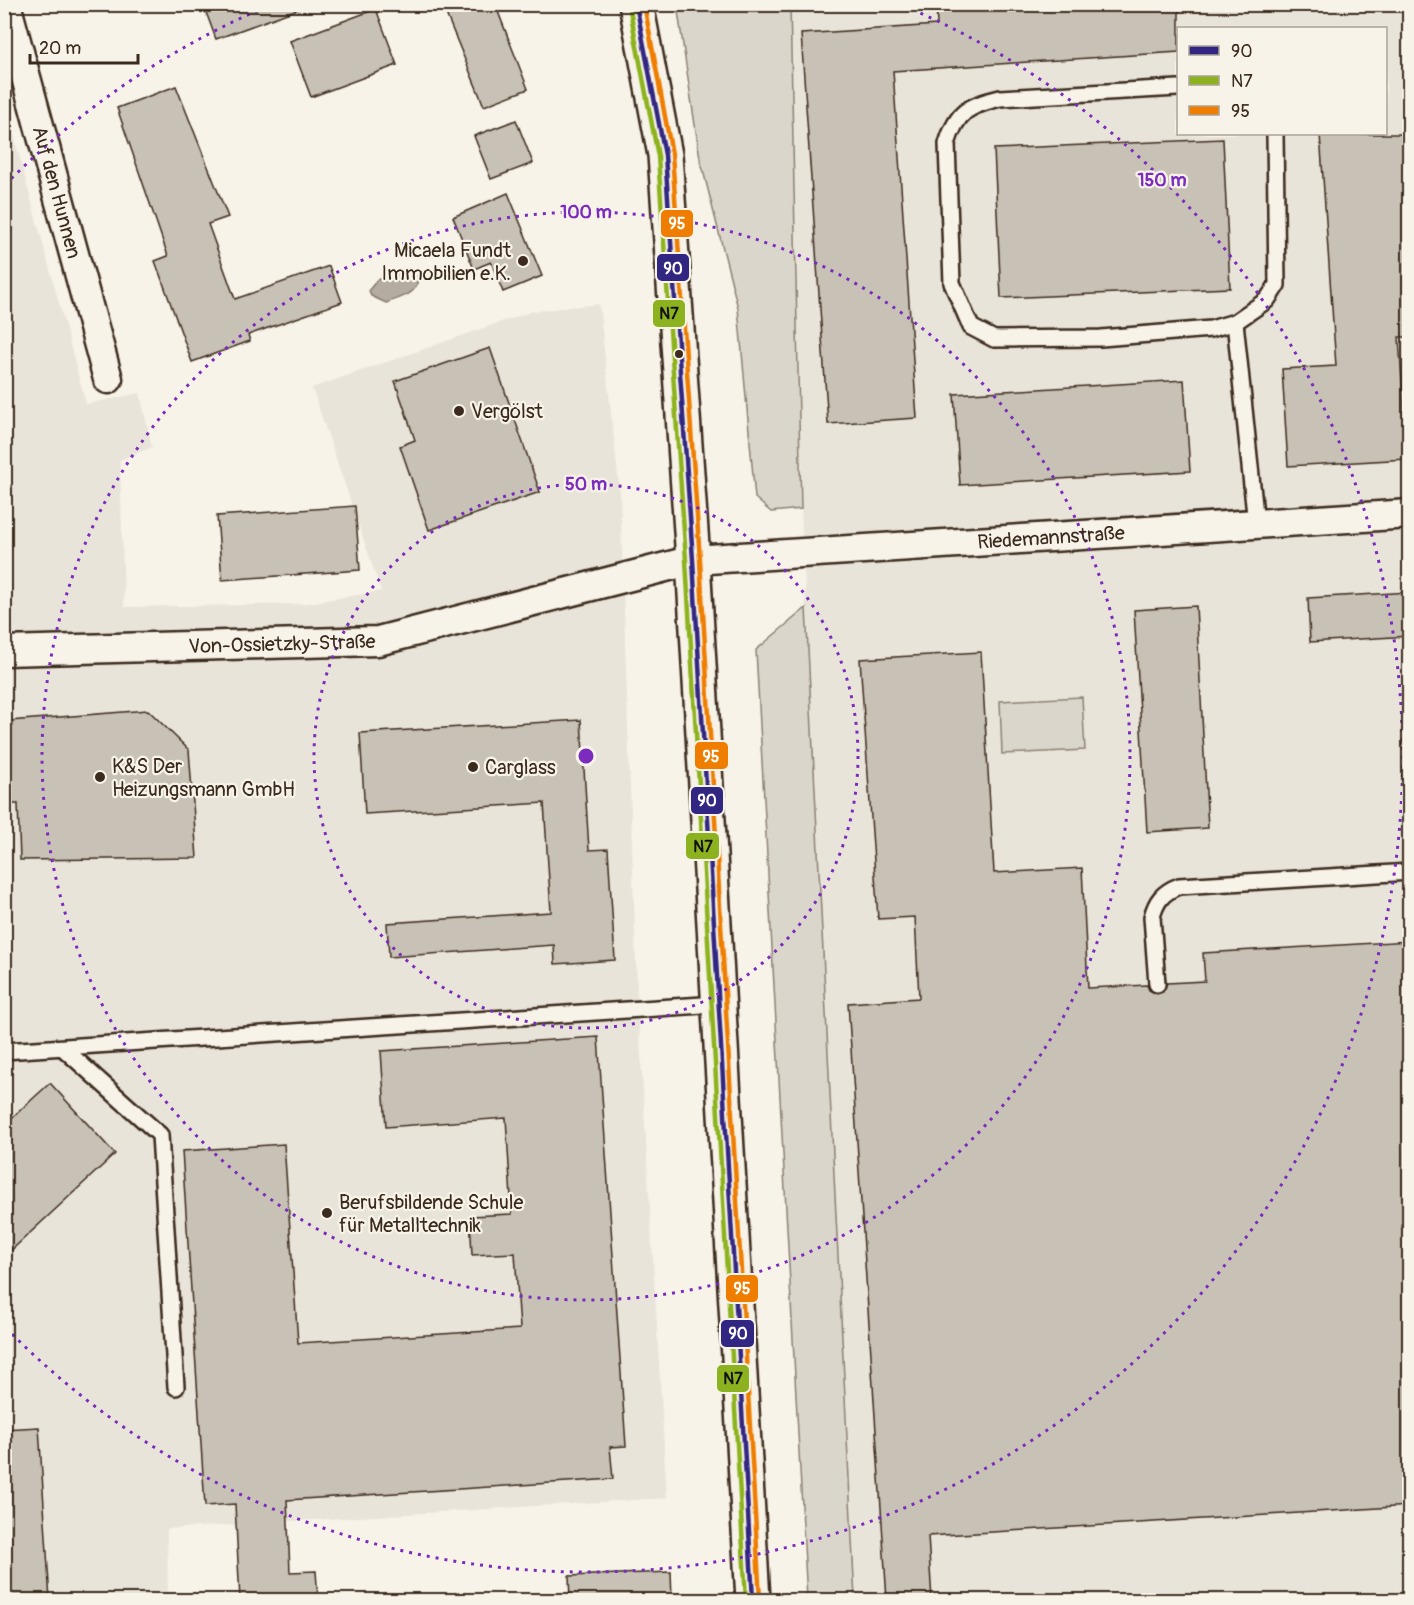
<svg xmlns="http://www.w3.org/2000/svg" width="1414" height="1605" font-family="Pangolin,sans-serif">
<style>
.built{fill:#e9e4d9;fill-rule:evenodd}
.green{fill:#dbd6cb;stroke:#8b8074;stroke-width:1.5}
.water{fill:#b4aca0;stroke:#84786c;stroke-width:1.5}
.building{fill:#c8c1b6;stroke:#3b2a1e;stroke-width:1.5}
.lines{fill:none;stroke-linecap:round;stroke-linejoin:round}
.service-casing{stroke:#3b2a1e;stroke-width:20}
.minor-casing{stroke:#3b2a1e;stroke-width:33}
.secondary-casing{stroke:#3b2a1e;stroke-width:38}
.service{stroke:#f7f3e8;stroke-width:15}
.minor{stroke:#f7f3e8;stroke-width:28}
.secondary{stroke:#f7f3e8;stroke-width:33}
.bus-1-casing{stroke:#f7f3e8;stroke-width:9}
.bus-2-casing{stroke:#f7f3e8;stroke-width:9}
.bus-3-casing{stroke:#f7f3e8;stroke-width:9}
.bus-1{stroke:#312783;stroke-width:4.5}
.bus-2{stroke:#8cb21f;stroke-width:4.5}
.bus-3{stroke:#ef7d00;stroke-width:4.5}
.ring{fill:none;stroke:#7b2cbf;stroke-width:3;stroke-dasharray:3 6}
.poi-dot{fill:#3b2a1e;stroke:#f7f3e8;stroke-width:2}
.labels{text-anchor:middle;stroke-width:4.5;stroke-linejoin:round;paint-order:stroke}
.street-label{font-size:20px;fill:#3b2a1e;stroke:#f7f3e8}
.poi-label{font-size:20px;fill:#3b2a1e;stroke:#f7f3e8;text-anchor:start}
.centre{fill:#7b2cbf;stroke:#f7f3e8;stroke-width:3}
.ring-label{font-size:18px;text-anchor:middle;font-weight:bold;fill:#7b2cbf;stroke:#f7f3e8;stroke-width:4.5;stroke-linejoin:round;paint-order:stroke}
.line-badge{stroke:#f7f3e8;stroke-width:2}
.badge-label{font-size:16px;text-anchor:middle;font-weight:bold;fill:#fff}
.pale-badge-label{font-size:16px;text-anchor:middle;font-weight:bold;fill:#111}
</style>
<rect width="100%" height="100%" fill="#f7f3e8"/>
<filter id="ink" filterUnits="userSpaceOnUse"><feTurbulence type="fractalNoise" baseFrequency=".0167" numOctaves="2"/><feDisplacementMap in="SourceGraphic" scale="12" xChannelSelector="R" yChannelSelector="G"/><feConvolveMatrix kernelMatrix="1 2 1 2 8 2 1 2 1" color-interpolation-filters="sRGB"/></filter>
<g filter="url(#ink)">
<!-- built -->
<g class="built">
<path d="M790,5h619v1595h-554l-54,-1091zM1178,28h208v106h-208z"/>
<path d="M4,99l82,305 54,-11 12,54 -32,13 4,147 178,-3 79,-13 -69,-203 221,-77 66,-7 21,189 17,496 30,509 -500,31 1,71h-163z"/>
</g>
<!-- green -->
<g class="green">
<path d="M677,5h113l11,504 -30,3 -16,-14 -17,-190 -38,-150z"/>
<path d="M806,608l49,992h-48l-51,-950z"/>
<path d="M1082,697l3,53 -83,4 -2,-53z"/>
</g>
<!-- water -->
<path class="water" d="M404,270h6l8,8c0,17 -18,19 -32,25l-15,-7 -2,-6 8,-10z"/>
<!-- building -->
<g class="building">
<path d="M203,4h97l1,4 -85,31z"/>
<path d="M442,4h53l33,85 -44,17z"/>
<path d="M936,4h243v48l-286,19 24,347 -89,6 -27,-390 136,-9z"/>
<path d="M376,9l21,56 -86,32 -21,-56z"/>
<path d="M176,86l52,131 -20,7 27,75 94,-33 13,36 -94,33 2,6 -58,21 -37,-101 13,-5 -51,-148z"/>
<path d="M516,120l17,43 -42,16 -17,-43z"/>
<path d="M1320,134h90v203h-11l8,122 -119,7 -6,-97 54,-3z"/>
<path d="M1223,139l7,149 -229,10 -7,-149z"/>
<path d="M508,193l34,83 -39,16 -12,-30 -17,7 -21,-52z"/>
<path d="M490,348l50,144 -111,38 -29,-84 15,-6 -20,-59z"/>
<path d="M1184,380l6,91 -230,14 -6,-91z"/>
<path d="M355,506l5,64 -138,10 -5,-64z"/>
<path d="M1410,592v44l-100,6 -2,-44z"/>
<path d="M1196,606l12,222 -61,4 -13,-222z"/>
<path d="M981,652l13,221 88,-5 6,120 59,-3 2,5 8,4 6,-2 4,-9 38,-2 -2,-28 207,-12v565l-482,30 4,64h-45l-39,-597 71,-5 -4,-81 -37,2 -18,-260z"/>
<path d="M148,710l41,40 8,108 -177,2 -2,-56h-14v-68h7l-2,-15z"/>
<path d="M581,720l8,130 19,-1 7,111 -60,4 -1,-19 -165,12 -2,-34 164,-11 -7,-109 -179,11 -5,-81z"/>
<path d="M598,1037l28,409 -16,1 3,32 -326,21 3,72 26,-1 2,29h-78l-5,-96 -30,2 -23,-355 102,-7 14,199 222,-14 -5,-76 -43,2 -2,-39 42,-2 -6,-96 -120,9 -5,-76z"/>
<path d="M50,1083l65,71 -111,103v-132z"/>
<path d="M39,1427l11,173h-46v-171z"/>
<path d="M671,1572l1,28h-102l-1,-24z"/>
</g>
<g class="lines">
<defs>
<g id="service">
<path d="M1178,88l-178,10c-32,8 -43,13 -53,46l5,139 19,44 23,12 107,-1 110,-9 24,-7 32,-22 10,-15 -2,-151"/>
<path d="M1235,322l21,202"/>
<path d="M1157,984l-5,-67c4,-16 11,-25 27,-31l231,-14"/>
<path d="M63,1048l97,87 16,252"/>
<path d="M4,1051l714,-47"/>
</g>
<g id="minor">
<path id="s1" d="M6,4l102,375"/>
<path id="s2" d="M4,651l374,-10 315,-81 717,-46"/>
</g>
<path id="secondary" d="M636,4l29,151 28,405 60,1040"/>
</defs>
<!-- service casing -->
<use href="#service" class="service-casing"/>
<!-- minor casing -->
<use href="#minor" class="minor-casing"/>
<!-- secondary casing -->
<use href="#secondary" class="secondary-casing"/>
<!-- service -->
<use href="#service" class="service"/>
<!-- minor -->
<use href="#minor" class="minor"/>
<!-- secondary -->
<use href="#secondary" class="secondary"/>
<defs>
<path id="bus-1" d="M636,4l29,151 28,405 60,1040"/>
<path id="bus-2" d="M629,5l29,151 28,404 60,1040"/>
<path id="bus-3" d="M644,4l28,150 28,406 60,1040"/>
</defs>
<!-- bus-1 casing -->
<use href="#bus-1" class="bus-1-casing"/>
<!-- bus-2 casing -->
<use href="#bus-2" class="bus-2-casing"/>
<!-- bus-3 casing -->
<use href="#bus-3" class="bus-3-casing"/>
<!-- bus-1 -->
<use href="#bus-1" class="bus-1"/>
<!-- bus-2 -->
<use href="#bus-2" class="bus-2"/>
<!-- bus-3 -->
<use href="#bus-3" class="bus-3"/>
</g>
</g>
<!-- distance rings -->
<g class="ring">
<circle cx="586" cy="756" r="272"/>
<circle cx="586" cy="756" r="544"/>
<path d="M5 185A815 815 0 0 1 268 6M904 6A815 815 0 1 1 5 1327"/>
</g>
<!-- markers -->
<g class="poi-dot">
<circle cx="523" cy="261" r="6"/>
<circle cx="679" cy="354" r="5"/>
<circle cx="459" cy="411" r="6"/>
<circle cx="473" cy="767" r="6"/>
<circle cx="100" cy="777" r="6"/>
<circle cx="327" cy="1213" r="6"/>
</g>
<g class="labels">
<!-- street labels -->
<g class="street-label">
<text dy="7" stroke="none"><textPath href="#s1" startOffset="195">Auf den Hunnen</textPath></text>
<text dy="7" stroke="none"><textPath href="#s2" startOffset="1058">Riedemannstraße</textPath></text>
<text dy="7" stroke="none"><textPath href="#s2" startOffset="278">Von-Ossietzky-Straße</textPath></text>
</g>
<!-- poi labels -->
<g class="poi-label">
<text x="511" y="257" text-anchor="end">Micaela Fundt<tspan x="511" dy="23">Immobilien e.K.</tspan></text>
<text x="471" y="418">Vergölst</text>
<text x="112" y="773">K&amp;S Der<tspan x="112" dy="23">Heizungsmann GmbH</tspan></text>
<text x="485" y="774">Carglass</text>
<text x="339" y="1209">Berufsbildende Schule<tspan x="339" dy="23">für Metalltechnik</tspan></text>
</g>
</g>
<circle cx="586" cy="756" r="9" class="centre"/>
<g class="ring-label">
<text x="1162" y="186">150 m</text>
<text x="586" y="218">100 m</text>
<text x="586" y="490">50 m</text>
</g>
<g class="line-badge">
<rect x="660" y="209" width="34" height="29" rx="6" fill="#ef7d00"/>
<rect x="656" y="253" width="34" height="29" rx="6" fill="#312783"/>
<rect x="652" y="299" width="34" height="29" rx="6" fill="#8cb21f"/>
<rect x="694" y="741" width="35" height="29" rx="6" fill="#ef7d00"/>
<rect x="690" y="786" width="34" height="29" rx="6" fill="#312783"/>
<rect x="685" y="832" width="35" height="28" rx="6" fill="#8cb21f"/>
<rect x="725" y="1274" width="34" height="29" rx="6" fill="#ef7d00"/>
<rect x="720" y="1319" width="35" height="29" rx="6" fill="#312783"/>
<rect x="716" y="1364" width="34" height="29" rx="6" fill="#8cb21f"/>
</g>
<g class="badge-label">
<text x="677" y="229">95</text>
<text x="673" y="274">90</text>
<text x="711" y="762">95</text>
<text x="707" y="806">90</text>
<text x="742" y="1294">95</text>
<text x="738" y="1339">90</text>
</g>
<g class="pale-badge-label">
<text x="669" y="319">N7</text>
<text x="703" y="852">N7</text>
<text x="733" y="1384">N7</text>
</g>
<!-- margin -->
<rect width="1414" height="1605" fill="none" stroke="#f7f3e8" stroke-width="24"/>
<rect x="12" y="12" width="1390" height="1581" fill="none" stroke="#3b2a1e" stroke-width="2" filter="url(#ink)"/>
<!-- legend -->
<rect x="1177" y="27" width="210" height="108" fill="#f7f3e8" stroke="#aca397" stroke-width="1.5"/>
<rect x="1189" y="46" width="30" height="9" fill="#312783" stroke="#aca397" stroke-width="1.5"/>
<text x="1231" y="57" font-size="18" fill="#3b2a1e">90</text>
<rect x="1189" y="76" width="30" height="9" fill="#8cb21f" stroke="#aca397" stroke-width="1.5"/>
<text x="1231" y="87" font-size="18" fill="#3b2a1e">N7</text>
<rect x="1189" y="106" width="30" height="9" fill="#ef7d00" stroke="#aca397" stroke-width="1.5"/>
<text x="1231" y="117" font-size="18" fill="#3b2a1e">95</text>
<!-- scale -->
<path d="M30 54v9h108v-9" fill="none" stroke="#3b2a1e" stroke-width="3"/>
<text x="39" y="54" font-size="18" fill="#3b2a1e" stroke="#f7f3e8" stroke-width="4.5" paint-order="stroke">20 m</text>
</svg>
